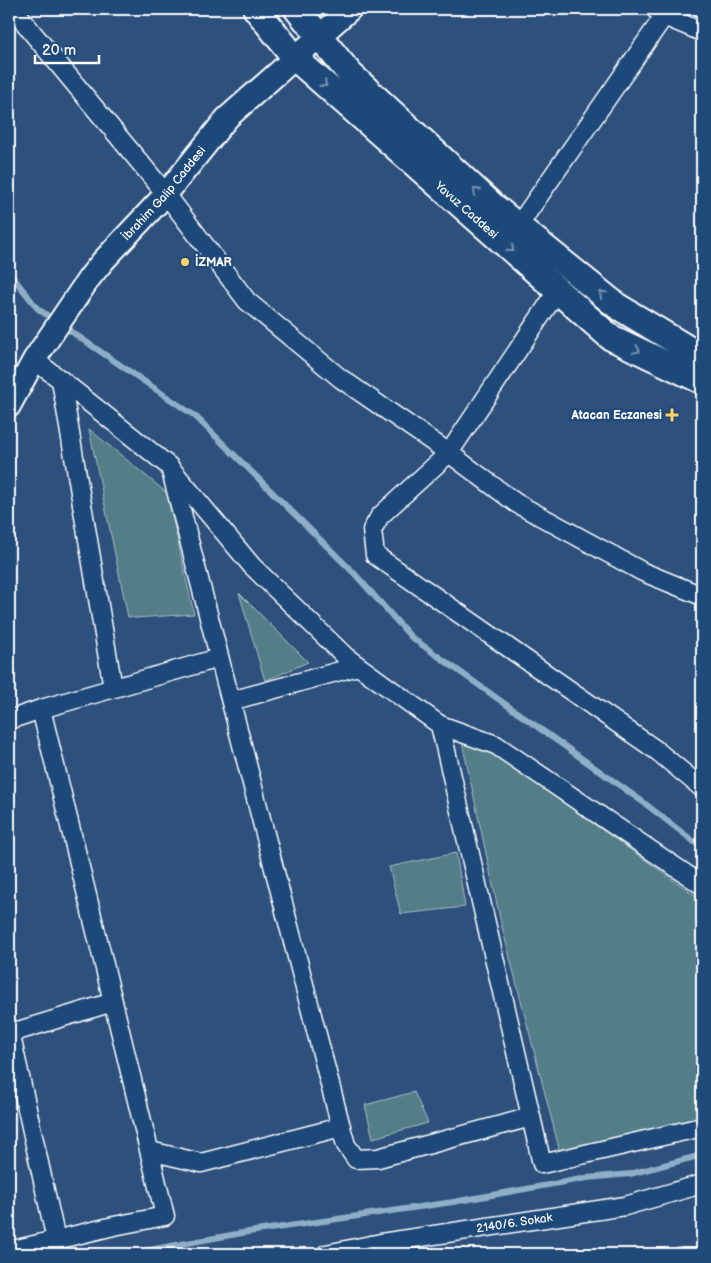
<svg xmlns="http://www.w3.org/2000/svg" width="711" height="1263" font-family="'Balsamiq Sans',sans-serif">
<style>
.green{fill:#537e87;stroke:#a9bec3}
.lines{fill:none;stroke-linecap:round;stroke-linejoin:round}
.stream{stroke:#8faec7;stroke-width:6}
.minor-casing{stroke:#fff;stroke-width:21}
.tertiary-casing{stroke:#fff;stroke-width:26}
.secondary-casing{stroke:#fff;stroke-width:29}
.minor{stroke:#1f4a7a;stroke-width:18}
.tertiary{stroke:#1f4a7a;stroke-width:22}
.secondary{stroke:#1f4a7a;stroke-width:25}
.oneway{stroke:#7992af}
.poi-dot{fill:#ffd166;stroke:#1f4a7a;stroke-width:2}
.labels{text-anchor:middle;stroke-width:5;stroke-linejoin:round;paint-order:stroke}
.street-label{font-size:12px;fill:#fff;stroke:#1f4a7a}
.poi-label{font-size:12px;font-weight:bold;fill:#fff;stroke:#1f4a7a;text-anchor:start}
</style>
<rect width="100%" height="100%" fill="#2d507d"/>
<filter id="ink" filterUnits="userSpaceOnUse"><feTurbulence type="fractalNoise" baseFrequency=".02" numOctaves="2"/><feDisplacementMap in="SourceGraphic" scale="10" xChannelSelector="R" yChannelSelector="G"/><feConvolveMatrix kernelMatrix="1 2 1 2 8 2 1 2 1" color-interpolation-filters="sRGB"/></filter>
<g filter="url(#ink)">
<!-- green -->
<g class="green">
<path d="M89,429l78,64 27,121 -59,4 -7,-1z"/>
<path d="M239,593l69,69 -43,19z"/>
<path d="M462,742l34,11 44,33 162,114v219l-142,33 -59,-229z"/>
<path d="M456,853l9,54 -64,7 -12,-47z"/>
<path d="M414,1092l14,31 -55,15 -8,-33z"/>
</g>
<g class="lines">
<!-- stream -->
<g class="stream">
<path d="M9,272l29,37 157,107 159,157 57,64 232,165 59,46"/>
<path d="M127,1254l115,-21 211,-31 134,-24 43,-4 72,-19"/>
</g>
<defs>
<g id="minor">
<path d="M14,9l17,22 135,163 81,107 93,77 109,75 67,50 127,69 59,24"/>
<path d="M655,9l9,7 38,16"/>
<path d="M518,226l151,-217"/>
<path d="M558,290l-109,163 -69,63 -8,14 3,25 281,195 46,38"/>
<path d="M34,360l27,20 109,87 171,660 -140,36 -51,-12"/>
<path d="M61,380l52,308"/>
<path d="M173,471l79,95 94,91 94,68 56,20 206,140"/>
<path d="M231,701l127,-35"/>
<path d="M41,709l178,-51"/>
<path d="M9,720l32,-11 59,239 65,268 -51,10 -105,25"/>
<path d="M440,725l102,439 160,-37"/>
<path d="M9,1027l47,213"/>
<path d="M11,1033l102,-31"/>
<path d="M341,1127l5,18 10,14 22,-1 153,-41"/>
<path id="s1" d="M326,1254l55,-11 244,-37 77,-22"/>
</g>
<g id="tertiary">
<path id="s2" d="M9,406l25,-46 56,-83 13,-16 63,-67 61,-76 123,-109"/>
</g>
<g id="secondary">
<path id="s3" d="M256,9l39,49 315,279 92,44"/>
<path d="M297,9l53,65 142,131 125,101 85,51"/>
</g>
</defs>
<!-- minor casing -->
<use href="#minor" class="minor-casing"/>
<!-- tertiary casing -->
<use href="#tertiary" class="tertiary-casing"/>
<!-- secondary casing -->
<use href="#secondary" class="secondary-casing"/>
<!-- minor -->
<use href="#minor" class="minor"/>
<!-- tertiary -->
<use href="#tertiary" class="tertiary"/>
<!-- secondary -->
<use href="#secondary" class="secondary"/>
</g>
<!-- one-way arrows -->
<defs><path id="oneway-chevron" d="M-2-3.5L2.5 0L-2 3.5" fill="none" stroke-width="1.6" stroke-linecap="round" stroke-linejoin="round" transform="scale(1.25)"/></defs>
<g class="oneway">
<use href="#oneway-chevron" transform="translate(324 84) rotate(41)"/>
<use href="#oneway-chevron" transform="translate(476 191) rotate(-137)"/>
<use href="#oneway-chevron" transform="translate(511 249) rotate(41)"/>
<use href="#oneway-chevron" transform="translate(602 294) rotate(-141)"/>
<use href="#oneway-chevron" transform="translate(637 350) rotate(26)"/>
</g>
</g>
<!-- markers -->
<g class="poi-dot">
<circle cx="185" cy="262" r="5"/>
<path d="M669.5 407.5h5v5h5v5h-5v5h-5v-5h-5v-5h5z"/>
</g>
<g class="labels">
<!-- street labels -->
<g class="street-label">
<text dy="4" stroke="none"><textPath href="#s2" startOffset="264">İbrahim Galip Caddesi</textPath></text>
<text dy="4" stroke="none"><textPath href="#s3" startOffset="292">Yavuz Caddesi</textPath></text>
<text dy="4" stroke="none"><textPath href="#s1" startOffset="191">2140/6. Sokak</textPath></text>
</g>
<!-- poi labels -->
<g class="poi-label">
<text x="195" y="266">İZMAR</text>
<text x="662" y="419" text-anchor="end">Atacan Eczanesi</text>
</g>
</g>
<!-- margin -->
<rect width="711" height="1263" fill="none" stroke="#1f4a7a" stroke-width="30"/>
<rect x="15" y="15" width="681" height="1233" fill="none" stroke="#fff" stroke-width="2" filter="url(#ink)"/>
<!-- scale -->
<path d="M35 55v8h64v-8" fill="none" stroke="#ffffff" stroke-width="2.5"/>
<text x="42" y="55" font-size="15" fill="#ffffff" stroke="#1f4a7a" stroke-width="4" paint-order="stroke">20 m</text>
</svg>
